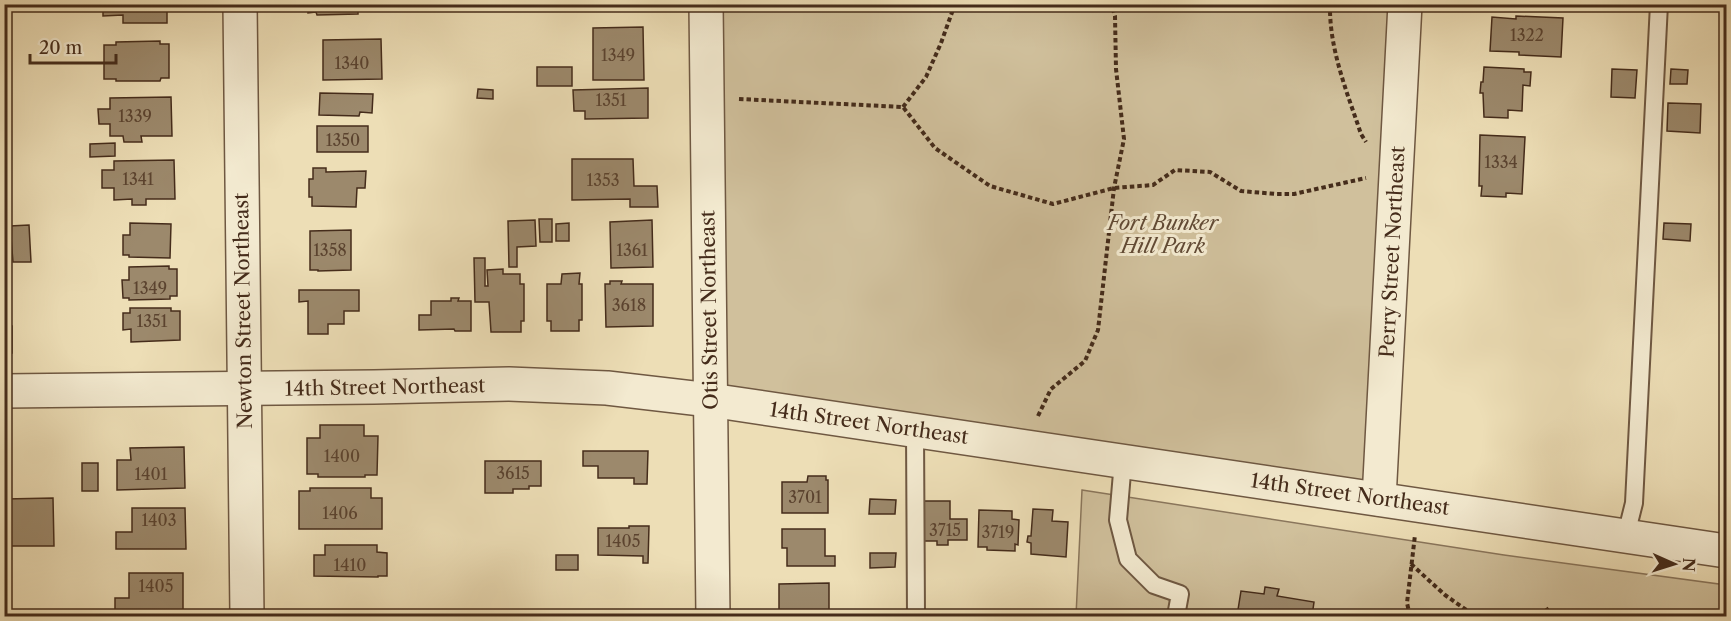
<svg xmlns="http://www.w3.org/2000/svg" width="1731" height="621" font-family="'Libre Caslon Text',serif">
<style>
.green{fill:#d0c09c;stroke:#8a765c;stroke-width:1.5}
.building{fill:#9c896c;stroke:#452c1b;stroke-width:1.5}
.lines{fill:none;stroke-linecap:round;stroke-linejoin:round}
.service-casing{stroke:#6f5842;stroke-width:20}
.minor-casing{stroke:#6f5842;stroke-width:36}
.path{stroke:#452c1b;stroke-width:4;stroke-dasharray:4.5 3;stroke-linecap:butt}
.service{stroke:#f3ead0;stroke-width:16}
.minor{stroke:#f3ead0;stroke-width:33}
.labels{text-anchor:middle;stroke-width:6;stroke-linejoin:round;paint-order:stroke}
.number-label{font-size:16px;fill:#5b432f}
.park-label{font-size:20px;font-style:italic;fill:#614a35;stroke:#f3ead0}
.street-label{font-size:20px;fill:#452c1b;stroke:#f3ead0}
</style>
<rect width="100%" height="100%" fill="#eddeb6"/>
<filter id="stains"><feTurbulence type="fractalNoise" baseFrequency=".00333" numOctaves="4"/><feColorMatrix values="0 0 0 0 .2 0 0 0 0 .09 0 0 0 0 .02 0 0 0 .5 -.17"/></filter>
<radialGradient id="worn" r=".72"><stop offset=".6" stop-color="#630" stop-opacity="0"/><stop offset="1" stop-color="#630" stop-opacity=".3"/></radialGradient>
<!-- green -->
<g class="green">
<path d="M706,5h699l-26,494 -669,-99z"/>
<path d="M1082,490l422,65 222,30v31h-650z"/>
</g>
<!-- building -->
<g class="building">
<path d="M103,4h64v19h-44v-8l-20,1z"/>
<path d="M308,4h50v10l-41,1 -1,-3 -8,1z"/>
<path d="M1516,16l47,2 -2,39 -42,-2v-3l-29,-1 2,-34 24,2z"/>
<path d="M643,27l1,53h-51v-52z"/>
<path d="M381,39l1,40 -59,1v-40z"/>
<path d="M160,41v3h9v34h-8l-1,3h-44v-2h-12v-34h12v-3z"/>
<rect x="537" y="67" width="35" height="19"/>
<path d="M1484,67l40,2v3h7l-1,14 -7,-1 -1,26 -14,-1v8l-24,-1 -1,-24h-3l1,-11h2z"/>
<path d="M1612,69l25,1 -2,28 -24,-1z"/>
<path d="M1671,69l17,1 -1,14h-17z"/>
<path d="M648,88v30l-63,1v-8h-11l-1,-21z"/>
<path d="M478,89l15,1v9l-16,-1z"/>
<path d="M320,93l53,1 -1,19 -12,-1 -1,4 -40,-1z"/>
<path d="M171,97l1,39h-31l1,6h-18l-1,-6h-13v-12h-11l-1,-15h12v-11z"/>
<path d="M1668,103l33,1 -1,29 -33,-2z"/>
<rect x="317" y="126" width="51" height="26"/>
<path d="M1480,135l45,2 -3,57 -16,-1v4l-25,-1 1,-10h-3z"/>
<path d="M115,143v13l-25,1v-13z"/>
<path d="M572,159h61l1,27h23l1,21h-28v-8l-58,1z"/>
<path d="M174,160l1,39h-29v6h-14v-6l-18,1v-12h-12v-18h12v-9z"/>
<path d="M313,168h13v4l40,-1 -1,17h-8l-1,19 -44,-1v-9h-3v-18h4z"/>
<path d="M539,219h13v23h-12z"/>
<path d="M535,220l1,26 -19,1v20h-8l-1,-46z"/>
<path d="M652,220l1,47 -42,1 -1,-46z"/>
<path d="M130,223l41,1 -1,34 -41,-1v-2h-6v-20h7z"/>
<path d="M569,223v18h-13v-17z"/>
<path d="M1664,223l27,1 -1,17 -27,-2z"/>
<path d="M29,225l2,37h-18l-3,-36z"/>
<path d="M351,230v40l-33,1v-1h-8v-39z"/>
<path d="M474,258h11v28h3l-1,-16 16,-1v5h17v10h4v37h-3v11h-30l-2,-30h-14z"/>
<path d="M169,266v3h8v27h-7v3l-41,1v-2h-6l-1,-18h7v-13z"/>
<path d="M580,273l-1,11h3v36h-3v11h-28v-10h-4v-37h14l1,-10z"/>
<path d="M610,281h12l-1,3h32v42l-47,1 -1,-43h5z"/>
<path d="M299,290h60v21h-15v13h-16v10h-20v-33l-9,1z"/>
<path d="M451,298h8l-1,3h13v30h-16l-1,-2 -35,1v-15h12v-14h20z"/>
<path d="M130,308h41v3h9v29l-49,2v-13l-8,1v-17h7z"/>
<rect x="4" y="326" width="8" height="27"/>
<path d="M320,425h44v11h14l-1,39h-12v2h-47v-3h-11v-36h13z"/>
<path d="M184,447l1,41 -68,2v-30h14l-1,-12z"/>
<path d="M583,451h65l-1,33h-13v-6h-36v-12h-15z"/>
<path d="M485,461h56v25h-12v3h-16v4h-28z"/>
<rect x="82" y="463" width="16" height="28"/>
<path d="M808,476h18v4h2v33h-46v-31h25z"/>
<path d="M310,488h61v10h11v31h-83v-38h11z"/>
<path d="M4,495l1,4 48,-1 1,48h-50z"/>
<path d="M870,499l26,1 -1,14h-26z"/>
<path d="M922,501h28v18h17v21h-19v5h-11v-4h-15z"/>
<path d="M132,508h53l1,41h-70v-17h16z"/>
<path d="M1033,509l20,1 -1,11 16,1 -2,35 -35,-3v-11l-4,-1 1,-6h3z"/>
<path d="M979,510l33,1v8l7,1 -1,25 -3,-1v7l-28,-1v-3h-9z"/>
<path d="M629,526h20l-1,37h-5v-7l-45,-1v-27h31z"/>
<path d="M782,529h43v27h10v10h-48v-18h-5z"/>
<path d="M325,545h52v7l10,1v23h-9v1l-64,-1v-21h11z"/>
<path d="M870,553h26l-1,14 -25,1z"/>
<rect x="556" y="555" width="22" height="15"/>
<path d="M129,573h54v42h-68v-17h14z"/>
<path d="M829,583v33h-50v-32z"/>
<path d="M1265,587l14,2 -2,7 37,6 -2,14h-75l4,-25 23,3z"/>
<rect x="325" y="615" width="66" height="1"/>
</g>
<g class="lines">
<defs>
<g id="service">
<path d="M915,430l1,186"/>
<path d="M1123,461l-5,59 10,39 26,26 26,9 -4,22"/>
<path d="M1626,535l8,-32 25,-499"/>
</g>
<g id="minor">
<path d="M240,4l7,612"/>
<path d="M706,4l7,612"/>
<path d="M4,391l370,-4 135,-3 98,4 103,12 1016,151"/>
<path d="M1379,499l26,-495"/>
</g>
</defs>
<!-- service casing -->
<use href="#service" class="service-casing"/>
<!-- minor casing -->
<use href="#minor" class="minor-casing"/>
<!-- path -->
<g class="path">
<path d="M1330,4c-1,45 17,88 31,130l5,8"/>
<path d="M739,99l164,8 32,41 55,38 63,18 61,-16 39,-3 22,-15 35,2 31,19 36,3h17l72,-16"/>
<path d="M903,107l23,-30 15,-34 14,-39"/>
<path d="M1038,416l13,-27 34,-28 13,-31 16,-142 10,-49 -8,-70 -1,-53 -4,-12"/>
<path d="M1411,564l34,31 30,21"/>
<path d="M1546,608l6,8"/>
<path d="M1410,616l-3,-13 8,-68"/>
</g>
<!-- service -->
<use href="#service" class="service"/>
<!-- minor -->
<use href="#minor" class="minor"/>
</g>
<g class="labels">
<!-- number labels -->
<g class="number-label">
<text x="1527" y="41">1322</text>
<text x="618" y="61">1349</text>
<text x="352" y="69">1340</text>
<text x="611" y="106">1351</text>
<text x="135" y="122">1339</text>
<text x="343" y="146">1350</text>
<text x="1501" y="168">1334</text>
<text x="138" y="185">1341</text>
<text x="603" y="186">1353</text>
<text x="330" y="256">1358</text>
<text x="632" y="256">1361</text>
<text x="150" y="294">1349</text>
<text x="629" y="311">3618</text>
<text x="152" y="327">1351</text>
<text x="342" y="462">1400</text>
<text x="513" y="479">3615</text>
<text x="151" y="480">1401</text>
<text x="805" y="503">3701</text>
<text x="340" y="519">1406</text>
<text x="159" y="526">1403</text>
<text x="945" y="536">3715</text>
<text x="998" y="538">3719</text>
<text x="623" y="547">1405</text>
<text x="350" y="571">1410</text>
<text x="156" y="592">1405</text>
</g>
<!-- park labels -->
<g class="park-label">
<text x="1163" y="230">Fort Bunker<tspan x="1163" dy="23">Hill Park</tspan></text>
</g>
<!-- street labels -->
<g class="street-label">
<text transform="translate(1392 252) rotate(-87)" y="7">Perry Street Northeast</text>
<text transform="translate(709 310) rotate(-91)" y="7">Otis Street Northeast</text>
<text transform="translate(243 311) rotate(-91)" y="7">Newton Street Northeast</text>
<text transform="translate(385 387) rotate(-1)" y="7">14th Street Northeast</text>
<text transform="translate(869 423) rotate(8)" y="7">14th Street Northeast</text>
<text transform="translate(1350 494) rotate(8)" y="7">14th Street Northeast</text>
</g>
</g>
<!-- margin -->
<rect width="1731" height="621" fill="none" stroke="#eddeb6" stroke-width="24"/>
<rect x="6" y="6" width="1719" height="609" fill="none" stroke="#452c1b" stroke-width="3"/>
<rect x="12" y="12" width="1707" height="597" fill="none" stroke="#452c1b" stroke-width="1.5"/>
<!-- north arrow -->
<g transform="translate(1674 564) rotate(93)" stroke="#f3ead0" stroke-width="4.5" paint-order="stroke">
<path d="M0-4.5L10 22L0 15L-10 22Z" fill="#452c1b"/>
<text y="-9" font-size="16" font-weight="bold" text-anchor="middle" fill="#452c1b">N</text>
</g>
<!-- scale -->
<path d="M30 54v9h86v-9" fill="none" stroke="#452c1b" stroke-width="3"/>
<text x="39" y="54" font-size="18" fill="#452c1b" stroke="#f3ead0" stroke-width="4.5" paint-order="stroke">20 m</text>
<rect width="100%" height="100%" filter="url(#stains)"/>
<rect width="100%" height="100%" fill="url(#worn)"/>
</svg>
